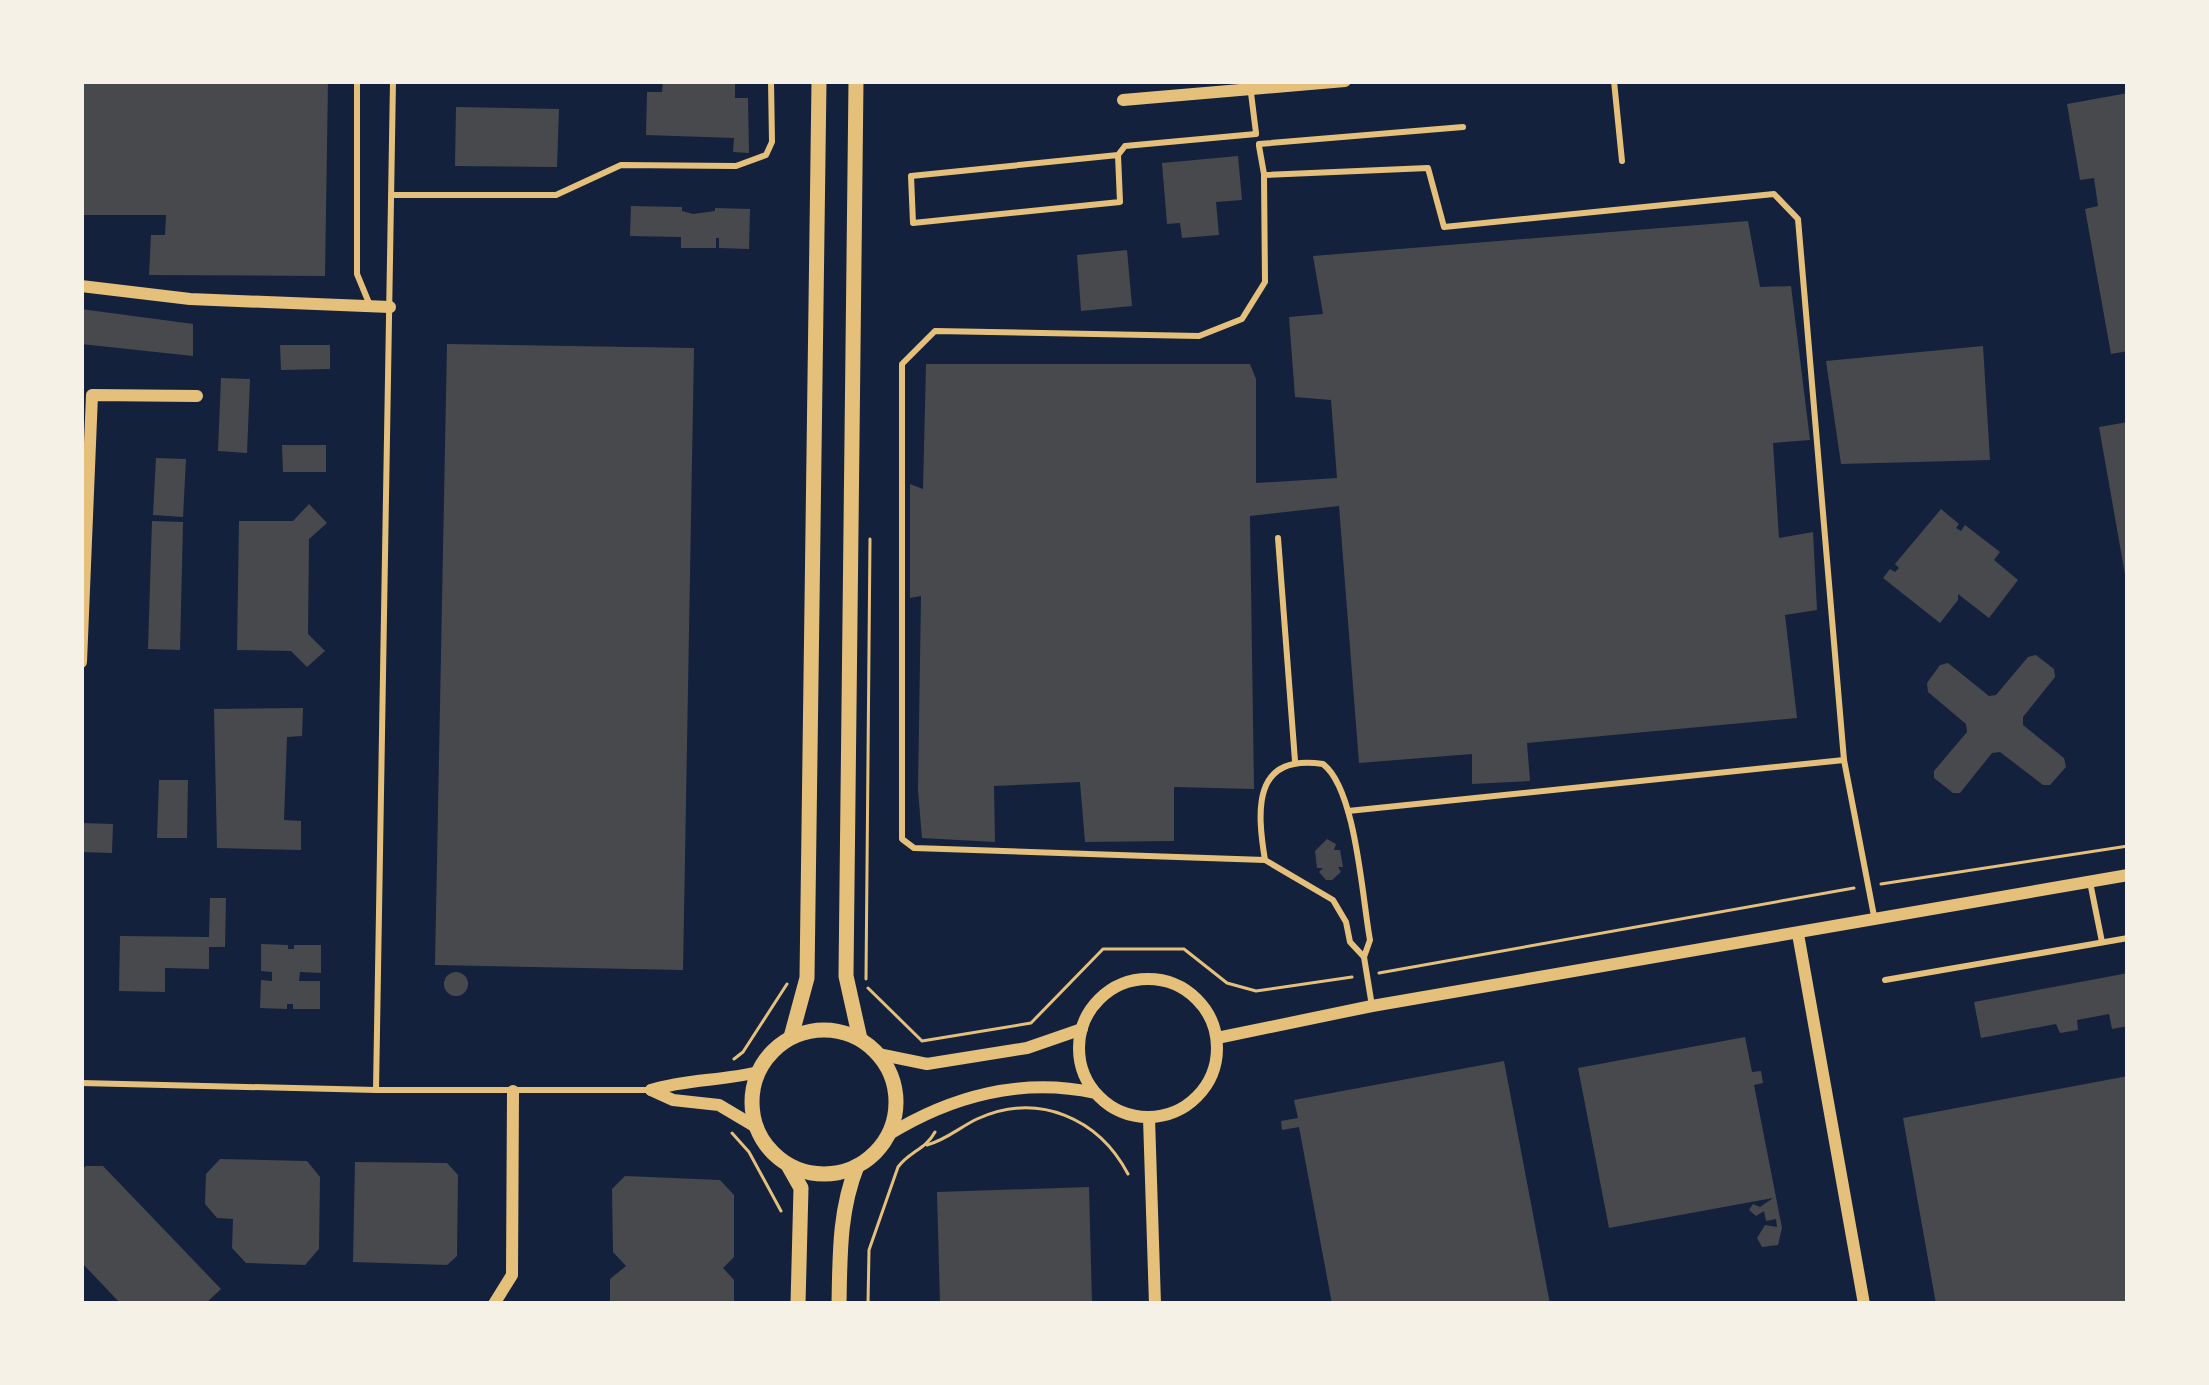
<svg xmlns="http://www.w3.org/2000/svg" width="2209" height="1385" font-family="'DejaVu Sans',sans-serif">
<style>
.building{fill:#48494c}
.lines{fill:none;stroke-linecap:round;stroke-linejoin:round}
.path{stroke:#e5c07b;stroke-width:3}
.service{stroke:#e5c07b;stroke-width:6}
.minor{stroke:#e5c07b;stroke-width:12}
.tertiary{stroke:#e5c07b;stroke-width:15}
</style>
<rect width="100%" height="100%" fill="#14213d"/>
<!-- building -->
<g class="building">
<path d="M81,81h247l-3,195 -176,-1 2,-40h14l1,-20h-85z"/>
<path d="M663,81h72v17h13l1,55 -16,-1 1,-14 -88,-3 1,-43h15z"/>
<path d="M2128,93v258l-17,3 -26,-145 13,-3 -4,-28 -14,2 -13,-76z"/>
<path d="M456,107l103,2 -2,58 -102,-1z"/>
<path d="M1238,156l4,44 -26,2 3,33 -37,3 -2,-15 -13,1 -5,-61z"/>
<path d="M631,206l51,1v4l11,3 22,-3v-3l35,1 -1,40 -30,-1v-10h-3v10h-35v-11l-51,-1z"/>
<path d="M1748,221l12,66 31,-1 19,154 -37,3 6,95 34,-6 4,78 -32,5 12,103 -270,25 3,38 -58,3v-30l-113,9 -20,-257 -89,10 4,273 -80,-2v54l-89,1 -5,-60 -86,4 1,56 -73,-4 -4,-48 3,-194 -11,2v-114l13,5 3,-125h324l6,15v104l81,-5 -6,-78 -36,-3 -6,-80 34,-3 -10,-58z"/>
<path d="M1127,250l5,56 -51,5 -4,-56z"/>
<path d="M81,309l112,15v32l-112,-12z"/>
<path d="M447,344l247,4 -11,622 -248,-5z"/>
<path d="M280,345h50v24l-49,1z"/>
<path d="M1983,346l7,114 -149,4 -15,-103z"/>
<path d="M221,378l29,1 -3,74 -29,-2z"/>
<path d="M2128,422v158h-2l-27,-153z"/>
<path d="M282,445h44v27h-43z"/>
<path d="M156,458l30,1 -3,58 -30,-2z"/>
<path d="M309,504l18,19 -18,16 -1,95 17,17 -18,16 -16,-16 -54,-1 2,-129h54z"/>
<path d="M1941,509l18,15 -3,4 5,3 4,-6 35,27 -6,8 24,20 -29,38 -31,-24v6l-18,23 -57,-45 7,-9 5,3 4,-4 -4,-4z"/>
<path d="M152,521l31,1 -3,128 -32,-1z"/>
<path d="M2036,655l18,14 1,8 -32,40v8l41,33 2,9 -16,18h-7l-43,-33 -8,1 -32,40h-7l-19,-15v-7l33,-39 -1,-8 -38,-32 -1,-9 13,-18 8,-2 41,33 7,-1 32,-38z"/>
<path d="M303,708l-1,28 -15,1 -3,83 17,1v29l-84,-2 -3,-139z"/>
<path d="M159,780h29l-1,58h-30z"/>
<path d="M81,823l32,1 -1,29 -31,-1z"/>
<path d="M1327,839l9,5 -2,6h6l3,17h-5l3,5 -9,8h-6l-7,-8 4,-4h-6l-2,-17z"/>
<path d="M210,898h16l-1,49h-16v22l-44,-1v24l-46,-1 1,-55 89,1z"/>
<path d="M261,944l27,1v4h6v-4h27v28l-21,-1 -1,9h21v28h-27v-5h-6v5l-27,-1 1,-28 11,1v-9l-11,-1z"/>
<circle cx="456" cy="984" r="12"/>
<path d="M2128,973v53l-16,3 -3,-15 -32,6 1,10 -18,3 -4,-9 -75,14 -7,-36z"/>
<path d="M1745,1037l7,35 9,-1 2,12 -9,2 28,143 -4,17 -16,2 -5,-9 8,-13 12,2 -1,-8 -10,2 -2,-10 -8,5 -7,-6 4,-6 7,3 13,-9 -164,30 -31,-160z"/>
<path d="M1504,1061l46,243h-218l-33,-177 -17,3 -1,-9 17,-3 -4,-18z"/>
<path d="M2128,1076v228h-192l-33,-186z"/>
<path d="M220,1159l87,2 13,16 -1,72 -14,16 -59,-2 -14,-15 1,-29 -16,-1 -12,-14 1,-30z"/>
<path d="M355,1162l92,1 11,12 -1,81 -10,9 -94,-3z"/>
<path d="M86,1166h17l118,123 -16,15h-84l-40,-42v-92z"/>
<path d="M625,1176l95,4 14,15v62l-11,11 11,12v24h-124v-25l16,-13 -13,-14 -1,-63z"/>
<path d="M1089,1187l3,117h-152l-3,-112z"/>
</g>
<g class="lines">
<!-- path -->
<g class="path">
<path d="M1881,884l247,-38"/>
<path d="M1379,973l475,-85"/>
<path d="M866,979l4,-440"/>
<path d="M868,988l53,52"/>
<path d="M922,1041l109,-18 72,-74h81l43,34 29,8 96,-14"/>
<path d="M734,1059l9,-7 44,-68"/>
<path d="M732,1133l17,19 32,59"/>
<path d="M927,1145c19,-5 33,-18 50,-26 62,-28 122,0 151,55"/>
<path d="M868,1304l1,-54 29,-83c11,-15 28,-18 37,-35"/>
</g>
<!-- service -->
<g class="service">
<path d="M357,81v193l12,29"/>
<path d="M1614,81l8,80"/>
<path d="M1251,93l5,40"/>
<path d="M1259,144l204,-17"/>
<path d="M1259,146l5,28"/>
<path d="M1118,155l2,47 -207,21 -2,-47 207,-21 7,-9 131,-12"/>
<path d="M392,195h164l65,-30 115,1 30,-11 6,-13 -1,-61"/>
<path d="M1278,538l17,223"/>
<path d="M1348,811l496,-51"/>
<path d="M1265,860c-8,-49 -13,-107 58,-96 33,25 39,133 47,176l-6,17 -14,-15 -4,-20 -13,-22 -68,-40 -351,-12 -12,-9v-475l33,-33 264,5 43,-17 23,-37 -1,-107 164,-7 16,59 330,-33 24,25 46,541 30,156"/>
<path d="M2090,882l12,60"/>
<path d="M1364,957l8,49"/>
<path d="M1885,980l243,-42"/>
<path d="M81,1083l295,7h272"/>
<path d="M376,1090l17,-1009"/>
</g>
<!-- minor -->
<g class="minor">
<path d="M1123,100l222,-19"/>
<path d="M81,286l109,13 200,8"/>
<path d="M81,662l11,-267 105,1"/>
<path d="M1798,934l66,370"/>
<circle cx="1148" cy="1048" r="69"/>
<path d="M1217,1038l155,-32 756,-131"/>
<path d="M878,1054l49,10 100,-16 55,-19"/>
<path d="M651,1090l22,10 46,5 37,22"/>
<path d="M651,1090c35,-11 71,-9 107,-18"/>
<path d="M1149,1118l6,186"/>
<path d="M888,1135c63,-39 134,-58 207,-42"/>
<path d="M494,1304l18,-29 1,-184"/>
</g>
<!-- tertiary -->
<g class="tertiary">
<path d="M856,81l-10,895 14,63"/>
<circle cx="824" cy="1102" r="72"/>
<path d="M791,1037l16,-59 12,-897"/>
<path d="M788,1165l13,23 -3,116"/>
<path d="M839,1304c1,-48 0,-93 18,-138"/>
</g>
</g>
<!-- border -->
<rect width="2209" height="1385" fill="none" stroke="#f6f1e7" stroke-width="168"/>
</svg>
